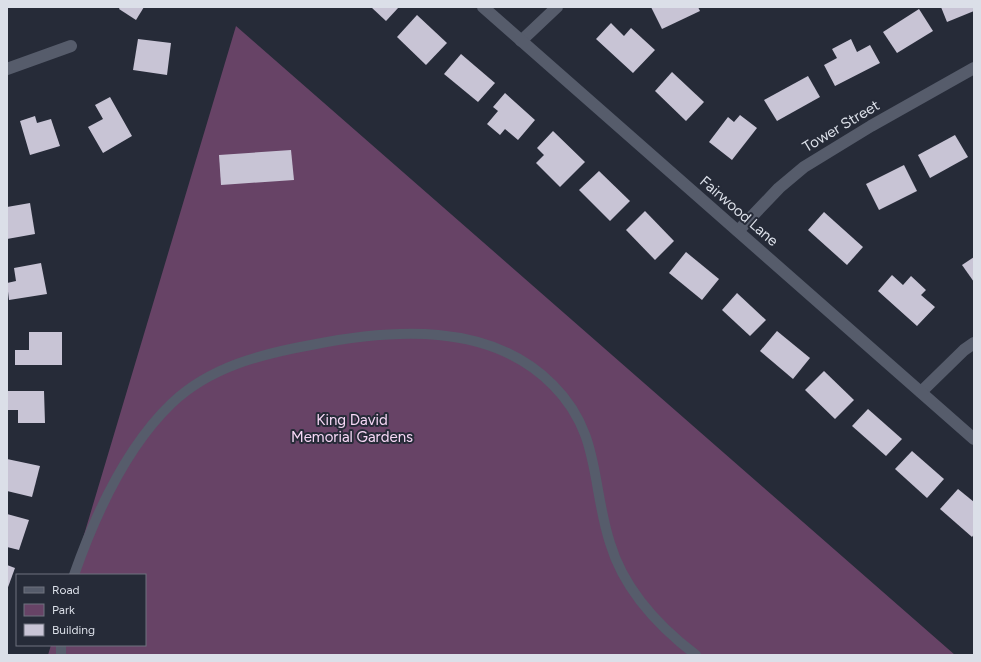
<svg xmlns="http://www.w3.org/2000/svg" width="981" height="662" font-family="Figtree,sans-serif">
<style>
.green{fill:#674366}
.building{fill:#c8c4d5}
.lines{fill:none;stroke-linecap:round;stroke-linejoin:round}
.service{stroke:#565c6b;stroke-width:10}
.minor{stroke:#565c6b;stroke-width:12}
.tertiary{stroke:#565c6b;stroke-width:12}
.labels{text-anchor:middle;stroke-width:4;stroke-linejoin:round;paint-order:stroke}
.street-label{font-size:15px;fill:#dbdfe8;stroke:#262b38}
.park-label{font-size:15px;fill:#f7d8f6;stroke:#262b38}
</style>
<rect width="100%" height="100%" fill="#262b38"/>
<!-- green -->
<path class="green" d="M236,26l719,629h-907l3,-10h94v-70h-73z"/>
<!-- building -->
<g class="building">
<path d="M120,7h24l-8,13 -17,-11z"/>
<path d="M371,7h28l-13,14z"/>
<path d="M651,7h47l2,4 -38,18z"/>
<path d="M941,7h33v4l-27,11z"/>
<path d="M919,9l14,22 -36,22 -14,-21z"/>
<path d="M417,15l30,28 -21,22 -29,-28z"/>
<path d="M611,23l13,13 7,-8 24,22 -22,23 -37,-34z"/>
<path d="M138,39l33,4 -4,32 -34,-5z"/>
<path d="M851,39l6,13 13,-7 10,18 -45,23 -11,-21 13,-7 -5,-9z"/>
<path d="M461,54l34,29 -17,19 -34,-28z"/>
<path d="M672,72l32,30 -18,19 -31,-30z"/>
<path d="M808,76l12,21 -43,24 -13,-21z"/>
<path d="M505,93l30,27 -17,20 -13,-11 -5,6 -13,-11 11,-13 -5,-4z"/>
<path d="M110,97l22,39 -29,17 -15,-26 15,-8 -8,-14z"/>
<path d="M740,115l17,13 -25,32 -23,-18 19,-25 6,5z"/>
<path d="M35,116l2,7 14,-4 9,27 -30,9 -10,-34z"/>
<path d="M553,131l32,31 -25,25 -24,-24 8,-8 -7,-7z"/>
<path d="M955,135l13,22 -38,21 -12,-23z"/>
<path d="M291,150l3,30 -73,5 -2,-30z"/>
<path d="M904,165l13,26 -38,19 -13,-26z"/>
<path d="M599,171l31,30 -20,20 -31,-31z"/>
<path d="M30,203l5,31 -28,5v-32z"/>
<path d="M645,211l29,30 -19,19 -29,-30z"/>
<path d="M824,212l39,35 -16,18 -39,-35z"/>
<path d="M686,252l33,27 -17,21 -33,-27z"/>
<path d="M974,257v25l-12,-17z"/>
<path d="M41,263l6,31 -38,6 -2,-17 9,-2 -2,-13z"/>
<path d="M892,275l11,10 8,-9 15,14 -5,5 14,12 -18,19 -39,-35z"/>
<path d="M737,293l29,27 -16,16 -28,-26z"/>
<path d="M777,331l33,27 -17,21 -33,-28z"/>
<path d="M29,332h33v33h-47v-15h14z"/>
<path d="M824,371l30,29 -19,19 -30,-29z"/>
<path d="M8,391h36l1,32h-27v-13h-10z"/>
<path d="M868,409l34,30 -16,17 -34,-30z"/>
<path d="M912,451l32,28 -17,19 -32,-29z"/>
<path d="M7,459l33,7 -8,31 -25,-6z"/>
<path d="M958,489l16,13v32l-2,3 -32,-28z"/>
<path d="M7,514l22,6 -10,30 -12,-3z"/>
<path d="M7,565l8,3 -8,22z"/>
</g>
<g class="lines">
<!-- service -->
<g class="service">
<path d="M74,575c21,-60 52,-128 98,-172 38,-36 89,-49 139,-58 80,-16 179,-24 242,40 48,48 38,99 57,158 14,47 48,83 86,112"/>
<path d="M61,655v-10"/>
</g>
<!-- minor -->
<g class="minor">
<path d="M521,41l36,-34"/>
<path d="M7,69l64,-23"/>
<path d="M738,231l41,-43 25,-21 67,-41 103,-58"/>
<path d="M921,392l43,-42 10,-7"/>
</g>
<!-- tertiary -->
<path class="tertiary" d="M483,7l491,432"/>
</g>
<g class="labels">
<!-- street labels -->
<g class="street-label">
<text transform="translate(841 126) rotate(-31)" y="5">Tower Street</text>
<text transform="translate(739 211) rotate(41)" y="5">Fairwood Lane</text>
</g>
<!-- park labels -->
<g class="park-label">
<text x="352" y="425">King David<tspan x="352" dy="17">Memorial Gardens</tspan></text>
</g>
</g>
<!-- border -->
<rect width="981" height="662" fill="none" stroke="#dbdfe8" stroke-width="16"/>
<!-- legend -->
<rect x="16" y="574" width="130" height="72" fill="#262b38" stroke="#6e737e"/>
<rect x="24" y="587" width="20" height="6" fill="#565c6b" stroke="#6e737e"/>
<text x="52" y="594" font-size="12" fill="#dbdfe8">Road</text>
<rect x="24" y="604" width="20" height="12" fill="#674366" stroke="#6e737e"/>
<text x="52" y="614" font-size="12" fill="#dbdfe8">Park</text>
<rect x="24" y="624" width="20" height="12" fill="#c8c4d5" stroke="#6e737e"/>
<text x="52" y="634" font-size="12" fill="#dbdfe8">Building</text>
</svg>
